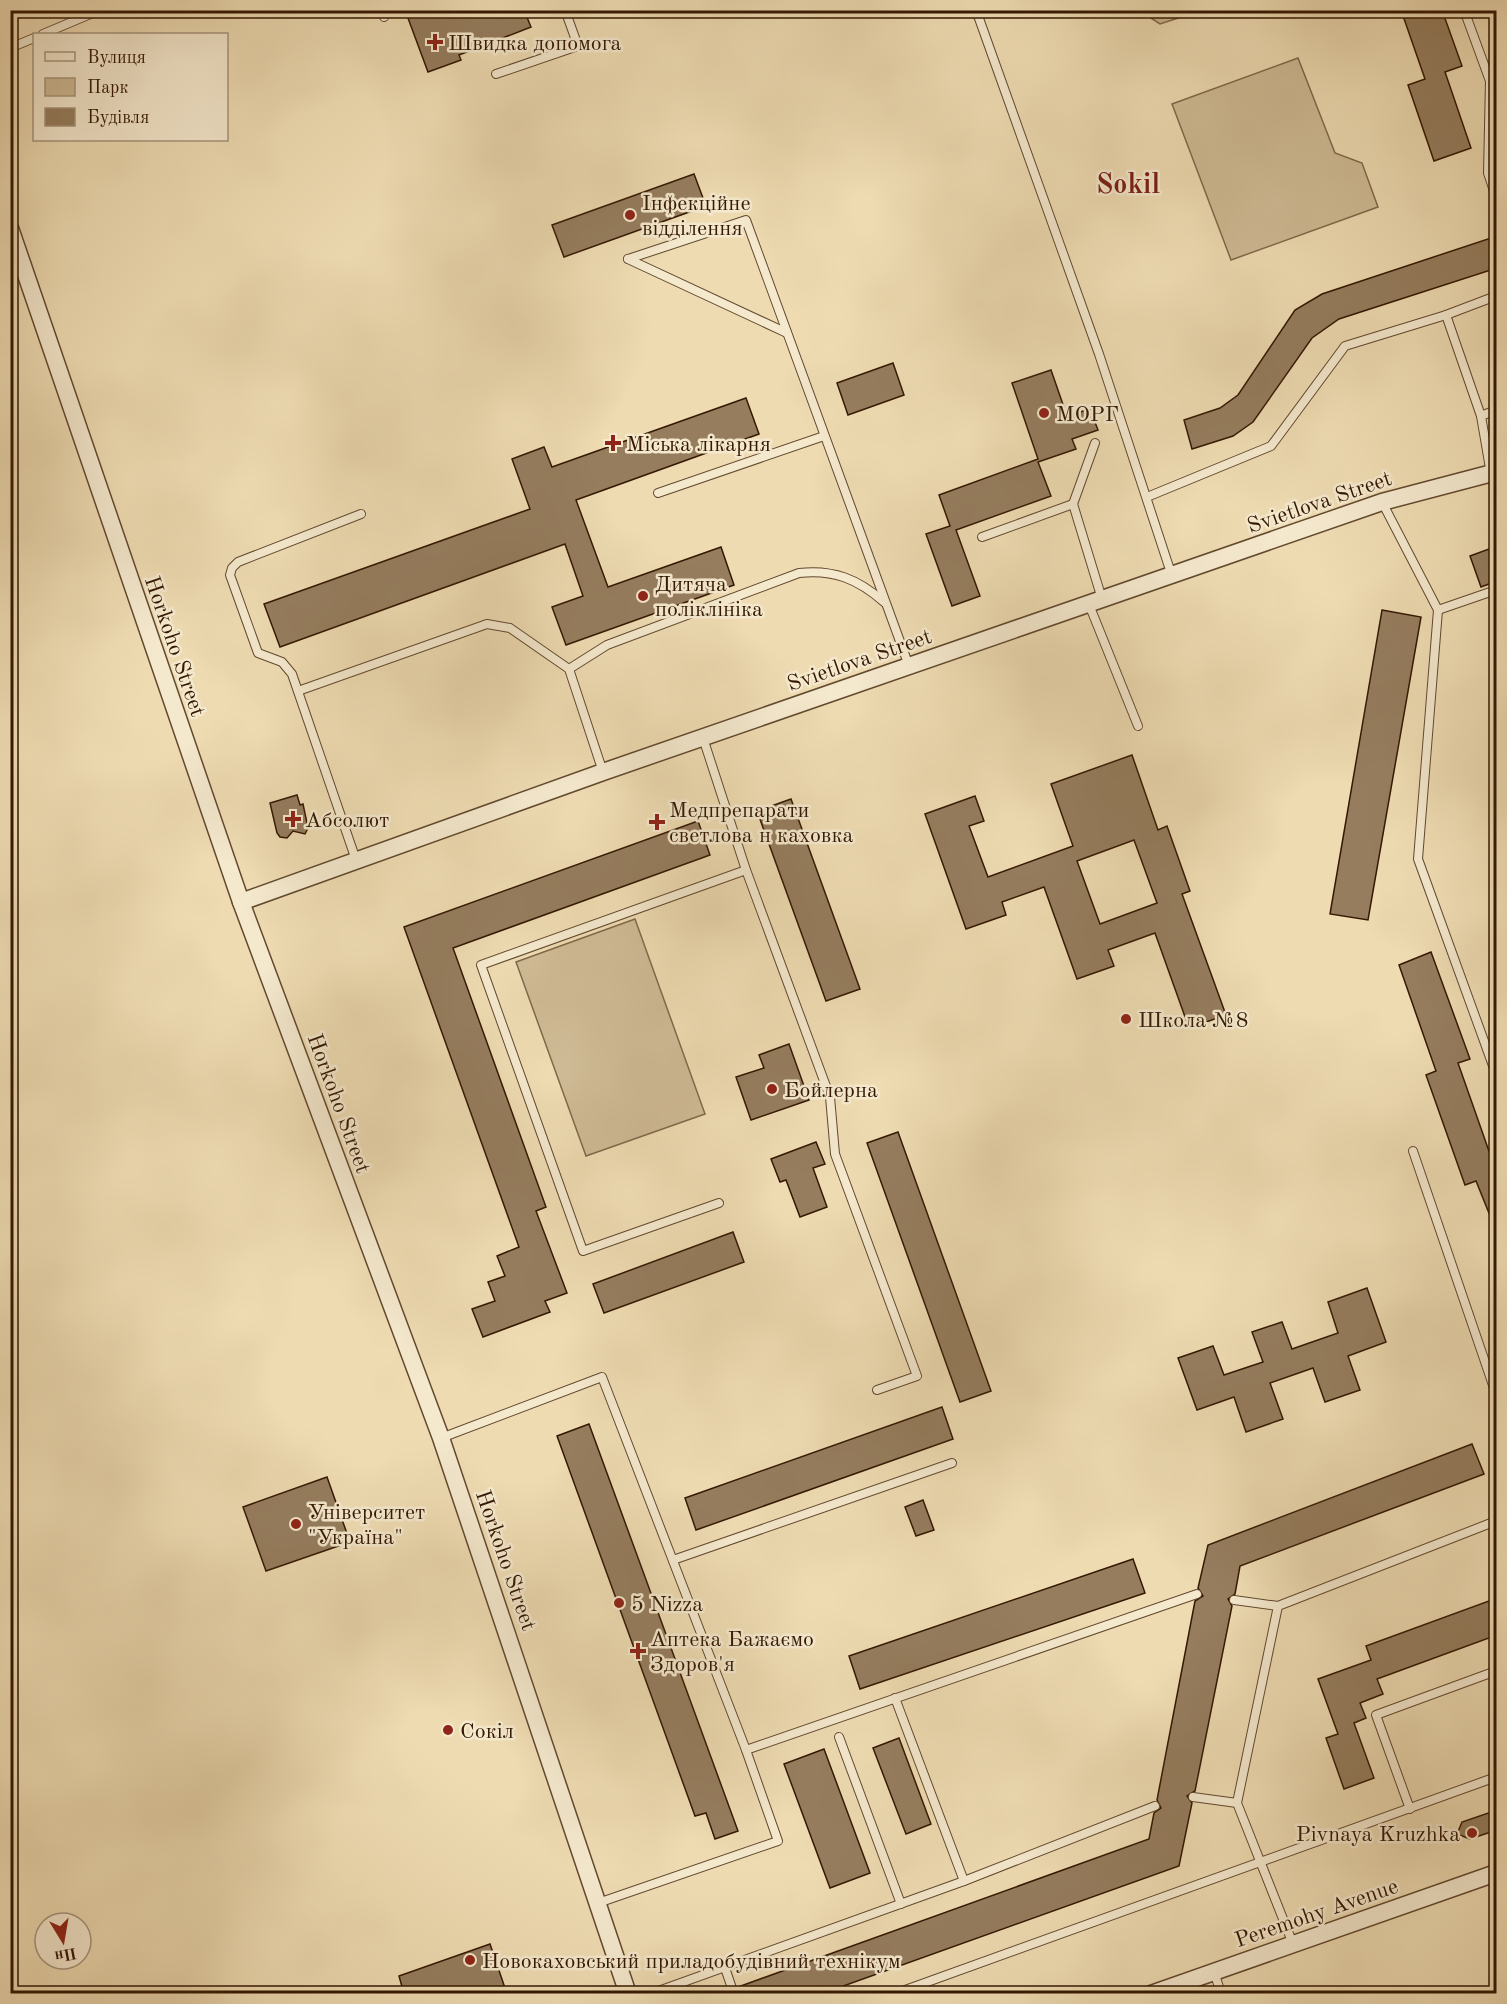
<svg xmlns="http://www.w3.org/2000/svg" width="1507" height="2004" font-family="'Old Standard TT',serif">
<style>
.green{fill:#ceba94;stroke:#81694b;stroke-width:1.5}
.building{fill:#957d5e;stroke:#341802;stroke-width:1.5;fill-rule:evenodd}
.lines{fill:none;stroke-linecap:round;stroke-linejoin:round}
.lane-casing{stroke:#62492e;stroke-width:10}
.street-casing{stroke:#62492e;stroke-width:19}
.lane{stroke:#f4e8cd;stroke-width:8}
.street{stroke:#f4e8cd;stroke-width:16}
.poi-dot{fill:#8f2418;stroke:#f4e8cd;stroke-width:2}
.labels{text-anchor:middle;stroke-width:5;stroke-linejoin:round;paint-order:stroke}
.poi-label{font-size:22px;fill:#341802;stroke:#f4e8cd;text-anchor:start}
.street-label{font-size:22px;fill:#341802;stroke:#f4e8cd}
.district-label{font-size:28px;font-weight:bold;fill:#7a1f14;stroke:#f4e8cd}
</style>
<rect width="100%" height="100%" fill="#eedbb2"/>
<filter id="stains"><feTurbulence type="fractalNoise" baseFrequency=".00333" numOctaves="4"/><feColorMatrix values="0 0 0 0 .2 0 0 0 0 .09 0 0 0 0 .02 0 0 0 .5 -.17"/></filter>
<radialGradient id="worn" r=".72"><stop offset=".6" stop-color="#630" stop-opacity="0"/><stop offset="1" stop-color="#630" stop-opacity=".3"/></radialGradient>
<!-- green -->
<g class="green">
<path d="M1140,11h60l-40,13z"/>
<path d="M1298,58l37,95 27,10 16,44 -147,53 -59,-156z"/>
<path d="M635,919l70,195 -119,42 -70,-194z"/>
</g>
<!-- building -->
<g class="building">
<path d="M405,10h37l2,6 16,-6h64l7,17 -72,28 2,5 -33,12z"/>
<path d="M1401,10h41l20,56 -17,6 26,76 -37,13 -26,-76 17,-6z"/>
<path d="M694,174l12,32 -142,51 -12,-32z"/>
<path d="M1497,236v32l-158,51 -27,19 -59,84 -20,14 -41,13 -8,-29 36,-12 18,-13 57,-85 27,-16z"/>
<path d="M893,363l11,32 -56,20 -11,-32z"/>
<path d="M1051,370l16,46 23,-7 8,21 -26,9 4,10 -38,13 13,34 -95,34 24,66 -28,10 -26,-72 24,-8 -11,-31 99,-36 -26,-76z"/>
<path d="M746,398l13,36 -183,66 32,87 113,-40 13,38 -168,60 -14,-38 31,-11 -18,-52 -285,103 -16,-43 266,-95 -18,-50 32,-12 8,20z"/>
<path d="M1497,546v35l-16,6 -11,-31z"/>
<path d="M1382,610l39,7 -53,303 -38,-6z"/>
<path d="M1132,755l26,75 9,-4 23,65 -8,3 44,121 -37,13 -34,-95 -47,17 6,16 -37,13 -33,-92 -42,15 4,13 -40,14 -41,-115 50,-18 9,25 -15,5 19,51 85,-31 -22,-62zM1134,840l23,63 -57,21 -23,-63z"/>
<path d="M297,795l3,10 3,-1 5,24 -3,6 -12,-3 -6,7 -7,-1 -3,-4 -7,-30z"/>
<path d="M791,799l69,190 -34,12 -69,-190z"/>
<path d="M698,821l12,34 -257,93 93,259 -10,4 31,82 -22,8 5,11 -67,25 -11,-28 23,-8 -7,-19 17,-6 -8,-20 22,-9 -115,-320z"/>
<path d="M1431,952l39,107 -12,4 39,111v59l-21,-52 -11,4 -39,-110 10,-4 -37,-106z"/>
<path d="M789,1044l20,56 -58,20 -15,-43 28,-9 -5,-13z"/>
<path d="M898,1132l93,259 -31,11 -93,-259z"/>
<path d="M816,1142l9,22 -12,4 14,39 -27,10 -14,-37 -6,2 -9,-23z"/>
<path d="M733,1232l11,30 -140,51 -11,-29z"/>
<path d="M1367,1288l19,54 -38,14 12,34 -35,12 -12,-34 -43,15 13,36 -37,13 -12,-35 -37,13 -19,-52 35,-12 11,29 39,-13 -11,-30 30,-10 10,27 46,-16 -10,-31z"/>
<path d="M942,1407l11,32 -257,91 -11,-32z"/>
<path d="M589,1424l149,407 -23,8 -9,-26 -11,3 -138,-380z"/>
<path d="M1472,1444l12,30 -244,92 -5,28 -7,5 4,7 -37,185 -8,5 5,7 -13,63 -358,128h-81l-2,-7 411,-148 5,-26 7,-5 -4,-8 38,-199 8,-5 -5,-8 10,-43z"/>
<path d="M327,1477l23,65 -84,29 -23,-64z"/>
<path d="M923,1500l11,30 -18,6 -11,-29z"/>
<path d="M1133,1559l12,34 -285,96 -11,-33z"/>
<path d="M1497,1598v37l-120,44 6,15 -23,9 6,15 -12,5 20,55 -30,11 -18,-51 12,-4 -20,-55 53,-19 -5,-14z"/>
<path d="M899,1738l32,86 -25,10 -33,-86z"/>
<path d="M824,1749l46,124 -40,15 -46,-124z"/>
<path d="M1497,1810v20l-27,9 -13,-5 5,-12z"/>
<path d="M490,1944l17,50h-103l-5,-18z"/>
</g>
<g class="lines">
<defs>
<g id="lane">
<path d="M382,10l2,7"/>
<path d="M976,10l123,344 73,222"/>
<path d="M1464,10l26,71 -2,92 8,24"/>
<path d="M43,34l57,-24"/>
<path d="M10,48l24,-10"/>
<path d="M496,74l82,-28 -13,-36"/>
<path d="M628,259l118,-39 163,446"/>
<path d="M628,259l159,74"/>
<path d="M1446,315l35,101 10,58"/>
<path d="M1481,416l15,-6"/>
<path d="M1095,443l-22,61 29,95"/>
<path d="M658,493l166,-57"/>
<path d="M1147,497l124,-51 74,-100 101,-31 50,-19"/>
<path d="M1382,502l56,108 -20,249 78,215"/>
<path d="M982,537l91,-33"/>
<path d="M1088,602l50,124"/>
<path d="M1438,610l58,-20"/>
<path d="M569,669l38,-24 192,-72c34,-4 59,6 85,29"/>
<path d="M298,691l189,-67 23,4 59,41 34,103"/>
<path d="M703,738l43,132 84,227 5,57 82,222 -40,14"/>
<path d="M356,860l-64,-186 -10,-12 -24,-9 -28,-78 2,-7 6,-6 123,-48"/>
<path d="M1487,1049l9,-4"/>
<path d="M1413,1151l83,243"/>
<path d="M719,1203l-136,48 -102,-286 265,-95"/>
<path d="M441,1438l161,-61 144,373"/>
<path d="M673,1560l279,-97"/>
<path d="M1234,1600l44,6"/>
<path d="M895,1698l69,183"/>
<path d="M839,1737l62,167"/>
<path d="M1193,1797l44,6"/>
<path d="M1410,1809l-34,-94 120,-44"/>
<path d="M598,1903l180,-62 -32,-91 451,-156"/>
<path d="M1293,1944l-56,-141 41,-197 218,-85"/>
<path d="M725,1968l9,26"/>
<path d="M1214,1971l7,23"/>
<path d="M650,1994l314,-113 191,-75"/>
<path d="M894,1994l602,-217"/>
</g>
<g id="street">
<path d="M10,228l231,674 200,536 187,556"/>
<path d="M241,902l362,-130 779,-270 114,-30"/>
<path d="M1151,1994l345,-121"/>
</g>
</defs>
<!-- lane casing -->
<use href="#lane" class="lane-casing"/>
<!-- street casing -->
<use href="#street" class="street-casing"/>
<!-- lane -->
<use href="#lane" class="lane"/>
<!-- street -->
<use href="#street" class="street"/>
</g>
<!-- markers -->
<g class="poi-dot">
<path d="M432 33h6v6h6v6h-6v6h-6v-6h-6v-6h6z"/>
<circle cx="630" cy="215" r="6"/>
<circle cx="1044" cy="413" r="6"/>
<path d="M610 434h6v6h6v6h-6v6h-6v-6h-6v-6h6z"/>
<circle cx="643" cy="596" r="6"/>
<path d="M290 810h6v6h6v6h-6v6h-6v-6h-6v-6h6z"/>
<path d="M654 813h6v6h6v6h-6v6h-6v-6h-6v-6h6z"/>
<circle cx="1126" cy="1019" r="6"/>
<circle cx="772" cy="1089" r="6"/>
<circle cx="296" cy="1524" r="6"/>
<circle cx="619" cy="1603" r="6"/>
<path d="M635 1642h6v6h6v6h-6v6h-6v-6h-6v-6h6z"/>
<circle cx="448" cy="1730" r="6"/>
<circle cx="1472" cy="1833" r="6"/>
<circle cx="470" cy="1960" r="6"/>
</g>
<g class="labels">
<!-- poi labels -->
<g class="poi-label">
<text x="448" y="50">Швидка допомога</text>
<text x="642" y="210">Інфекційне<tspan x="642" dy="25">відділення</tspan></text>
<text x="1056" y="421">МОРГ</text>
<text x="626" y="451">Міська лікарня</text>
<text x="655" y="591">Дитяча<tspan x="655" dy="25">поліклініка</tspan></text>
<text x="669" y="817">Медпрепарати<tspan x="669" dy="25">светлова н каховка</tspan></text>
<text x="305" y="827">Абсолют</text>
<text x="1138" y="1027">Школа №8</text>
<text x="784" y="1097">Бойлерна</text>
<text x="308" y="1519">Університет<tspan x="308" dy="25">"Україна"</tspan></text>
<text x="631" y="1611">5 Nizza</text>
<text x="650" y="1646">Аптека Бажаємо<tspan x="650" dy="25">Здоров'я</tspan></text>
<text x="460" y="1738">Сокіл</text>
<text x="1460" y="1841" text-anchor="end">Pivnaya Kruzhka</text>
<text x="482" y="1968">Новокаховський приладобудівний технікум</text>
</g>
<!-- street labels -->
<g class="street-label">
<text transform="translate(1319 501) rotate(-19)" y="8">Svietlova Street</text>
<text transform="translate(176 646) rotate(71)" y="8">Horkoho Street</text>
<text transform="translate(859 659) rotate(-19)" y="8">Svietlova Street</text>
<text transform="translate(340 1103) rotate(70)" y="8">Horkoho Street</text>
<text transform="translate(507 1560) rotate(71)" y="8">Horkoho Street</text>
<text transform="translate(1316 1912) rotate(-19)" y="8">Peremohy Avenue</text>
</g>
<!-- district labels -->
<g class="district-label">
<text x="1128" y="193">Sokil</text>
</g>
</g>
<!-- margin -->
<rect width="1507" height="2004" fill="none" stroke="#eedbb2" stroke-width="36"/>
<rect x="12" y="12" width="1483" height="1980" fill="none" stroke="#341802" stroke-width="3"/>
<rect x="18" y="18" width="1471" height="1968" fill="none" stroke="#341802" stroke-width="1.5"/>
<!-- legend -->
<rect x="33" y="33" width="195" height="108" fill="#f4e8cd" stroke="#a7957c" stroke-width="1.5"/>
<rect x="45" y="52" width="30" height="9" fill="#f4e8cd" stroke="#a7957c" stroke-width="1.5"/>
<text x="87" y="63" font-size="18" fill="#341802">Вулиця</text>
<rect x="45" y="78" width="30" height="18" fill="#ceba94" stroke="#a7957c" stroke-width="1.5"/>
<text x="87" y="93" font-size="18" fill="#341802">Парк</text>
<rect x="45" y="108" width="30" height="18" fill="#957d5e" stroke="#a7957c" stroke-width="1.5"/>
<text x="87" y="123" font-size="18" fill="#341802">Будівля</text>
<!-- north arrow -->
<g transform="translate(63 1941) rotate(169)"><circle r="28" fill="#f4e8cd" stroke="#a7957c" stroke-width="1.5"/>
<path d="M0-4.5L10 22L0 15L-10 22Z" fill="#8f2418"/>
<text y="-9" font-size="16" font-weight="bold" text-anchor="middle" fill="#341802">Пн</text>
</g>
<rect width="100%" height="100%" filter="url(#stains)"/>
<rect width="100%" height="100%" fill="url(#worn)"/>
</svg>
